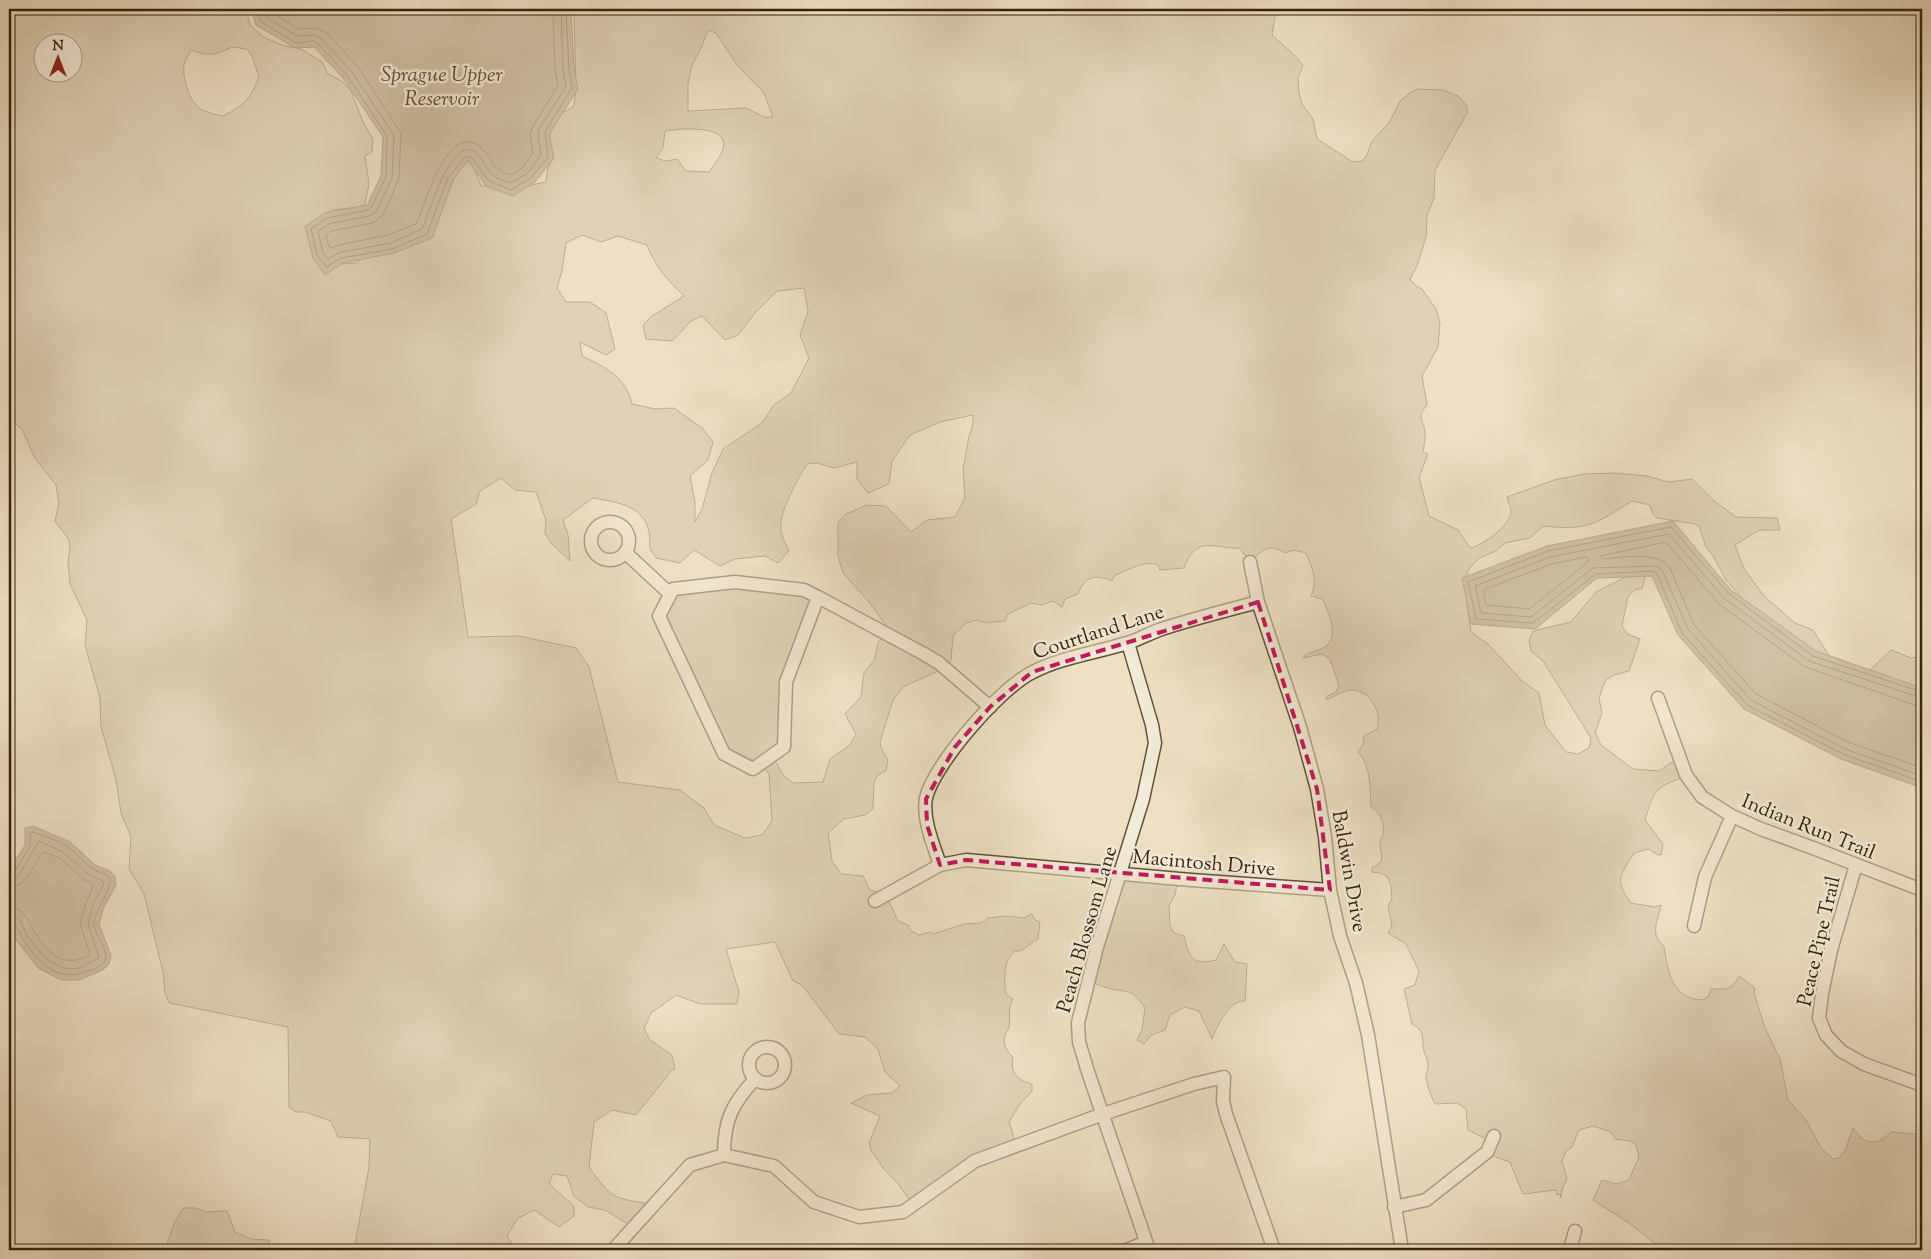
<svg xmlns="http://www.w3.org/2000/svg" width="1931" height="1259" font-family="'Sorts Mill Goudy',serif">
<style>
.green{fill:#cec0a4;stroke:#827055;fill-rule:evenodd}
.water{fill:#af9f83;stroke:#7f6d51}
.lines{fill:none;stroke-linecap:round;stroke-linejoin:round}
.shore{stroke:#736044;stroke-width:1}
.street-casing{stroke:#645136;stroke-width:15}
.street{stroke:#f3ebd9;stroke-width:12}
.marked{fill:none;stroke:#c2185b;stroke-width:4;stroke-dasharray:10 6;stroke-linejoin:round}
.labels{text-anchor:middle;stroke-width:5;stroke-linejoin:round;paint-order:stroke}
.street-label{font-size:20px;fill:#372106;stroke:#f3ebd9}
.water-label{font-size:21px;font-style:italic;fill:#614d32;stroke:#f3ebd9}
</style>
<rect width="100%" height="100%" fill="#ede0c4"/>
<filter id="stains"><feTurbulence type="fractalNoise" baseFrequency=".004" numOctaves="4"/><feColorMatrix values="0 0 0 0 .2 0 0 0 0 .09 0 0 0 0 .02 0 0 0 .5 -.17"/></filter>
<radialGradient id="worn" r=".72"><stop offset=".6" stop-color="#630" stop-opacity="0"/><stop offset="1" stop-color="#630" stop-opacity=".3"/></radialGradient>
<!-- green -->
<g class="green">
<path d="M9,9h237l4,16 13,12 22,9 16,3 21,13 6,12 15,8 8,9 12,31 10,17 -1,13 -7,4 4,28 -4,20 -5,3 -28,3 -15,11 9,44 30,-2 10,-8 47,-16 21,-3 -3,-28c25,-12 18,-33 34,-47l8,4 8,21 50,-1 15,-3 2,-15 3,-5 -5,-14 -1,-24 29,-18 2,-19 -2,-73 1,-5h701l-4,26c11,11 23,18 31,31l-5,12 1,15 3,11 11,15 4,20 36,23 9,-1 5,-6 5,-14 17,-18 11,-22 11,-9 7,-3 25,1 15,6 9,10v7l-32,57 -1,28 -7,17 -1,22 -9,29 -7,13 6,7 6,3 14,20 4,14 -2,24 -16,29 5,29c-11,13 -4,14 -2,26 1,6 -1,15 -2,21l5,2 -9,23 10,39 29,14 12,18c13,-3 40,-22 41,-36 0,-5 -3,-11 -4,-15l47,-17 30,-6 32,-1 31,3 22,6 23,-3 21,21 23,17 41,1 3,12h-21l-24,15 9,24 20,27 31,27 18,7 18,29 39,11 21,-20 20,8 11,-2v35l-97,-20 -82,-72 -17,-19 -13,-24 -7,-9 -7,-21 -4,-2 -38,-6 -4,-4 -3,-9 -18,-4c-37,23 -44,30 -89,25l-13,12 -25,5 -9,8 -17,7 -10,11 -3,7 1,29 4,27 18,13 33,36 17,12 6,32 21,27 12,2 11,-6 2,-10 -48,-77 -12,-10 -2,-11 4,-9 38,-9 25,-30 38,-19 11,3 -3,13h-6l-8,7 -6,30 5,8 13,5 -11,32 -15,4 -9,6 -6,17 3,15 -7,20 6,12 32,24 26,2 13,-9 10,1 3,14c-30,10 -31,13 -40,43l18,24 -2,11h-3l-10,-6 -14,4c-14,23 -20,27 -3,50l24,4 6,-2c-3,16 -12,30 3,41 3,24 8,53 38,54l7,-4 2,-7c16,0 20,2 28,-13l16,12 -1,5 11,35 15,31 8,41 18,20 15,28 12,11 6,-1 6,-7 8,-23c11,17 24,19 38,4l24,2 7,9v107h-246l-9,-2 -4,2 -34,-27 -36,-23 9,-20 14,4 13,-4 10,-23 -3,-12 -6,-4 -15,-2 -4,-7 -18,-6 -14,4 -7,17 -6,4 -4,10 5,17 -5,12 -1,8 -1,-4 -3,1 -1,-5 -33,4 -13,-32 -25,-9 3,-13 -20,-10 -2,-21 -9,-6 -22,1c-4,-8 -8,-18 -9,-27 0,-4 2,-7 2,-11 0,-7 -3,-10 -4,-15 -3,-12 2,-20 -12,-27l-8,-35 11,-4 4,-14 -13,-27 -18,-11 4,-8 -4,-19 4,-7 -1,-13 -3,-9 -8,-4 -8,-1v-4l9,-6c2,-7 -2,-13 -1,-20 0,-1 3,-6 3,-7 2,-11 -3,-24 -12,-28 -1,-18 0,-42 -13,-55l5,-8 1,-8 13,-7c5,-17 -6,-37 -24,-39 -8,-1 -19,7 -27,10l1,-4 9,-4 3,-6 -9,-27 -8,-5 -19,4c4,-6 12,-6 18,-9 20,-8 9,-36 1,-50l-11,-3c7,-16 1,-28 -5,-43l-12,-3 -9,3c-16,-10 -22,-4 -34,9l-12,-14c-26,1 -42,-14 -55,20l-24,2 -2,-5c-14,-5 -29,5 -43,10l-3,6c-17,-7 -27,-5 -34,13l-13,5 -3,8 -9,-6 -12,4 -10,-2 -23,11 -3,7 -20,2 -8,-3 -11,3 -13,13 -2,24 -4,7 -44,20 -10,13 -13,42 2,8 6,10 -2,11 -8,4 -4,8 -1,26 -8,6 -21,4 -16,14 4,28 9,13 22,2 7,14 16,5 12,26 10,4 3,6 8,4 11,-3 3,2 31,-10 17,-1 7,-5 19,-2 17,2 8,-4 3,6 5,2 -2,17c-6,3 -10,8 -16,11 -2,1 -7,1 -8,2 -11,8 -10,31 -8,42l7,5c-6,10 -2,18 -4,28 -1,4 -2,4 -4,8 -3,8 2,17 8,22 -3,16 4,23 19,27v7l-12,13 -11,18 8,25 -53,22 -52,34 -14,-19 -15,-16 -12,-18 -2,-7 11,-27 -29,-13 16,-8 25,-2 8,-7 -15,-14 -7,-23 -13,-12 -26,-3 -37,-49 -9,-4 -18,-39 -49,7 13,43 -2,12h-37l-24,-9 -25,18 -7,16 6,11 22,15 3,14 -3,1 -36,45 -24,-5 -18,12 -5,45c22,31 23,31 61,37l-19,22 -26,-16 -17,-3 -14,-11 -7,-20 -14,-2 -4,10 25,22v10l-15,11 -25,-17 -17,9 -10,17 10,14h-163l15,-83 1,-28 -32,-2 -7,-16 -26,-9h-9l-7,-5 -1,-80 -119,-24 -4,-10 -2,-21 -19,-78 -15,-25 2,-32 -10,-24 -5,-33 -15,-53 -1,-29 -15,-53 2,-25 -17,-36 -2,-22 2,-16 -1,-6 -14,-19 4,-18 -3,-18 -22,-28 -12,-28 -13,-11zM708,30l8,3 21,32 27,28 9,24h-9l-18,-9 -58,3v-27l4,-19 10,-19zM42,42h30v30h-30zM232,47l15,2 5,7 7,21c-10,24 -14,27 -36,39 -7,-1 -18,-4 -24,-8 -10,-7 -17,-32 -15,-43 1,-5 5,-11 7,-15 19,7 23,5 41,-3zM681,129c13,0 51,-2 41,23 -3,7 -9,14 -13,20l-23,-1 -9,-12 -11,2 -10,-3 7,-10 2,-17zM582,235l19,7 17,-6 29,9c8,21 21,36 37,51l-32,20 -9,9 3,14 26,2 19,-20 11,-5 23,24 13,-5 17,-22 22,-22 27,-3 4,23 -8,24 9,23 -18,35 -17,12 -12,18 -39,26 -11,24 -10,36 -7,13v-20l-5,-26 18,-16 5,-18 -11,-14 -28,-20 -19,1 -23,-5c-6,-27 -27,-37 -50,-48l-2,-14 26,13 9,-6 -9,-36 -16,-11h-24l-9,-14 5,-17 4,-28zM973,415v9l-4,12 -6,33 2,29 -10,19 -28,3 -16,12 -25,-26 -19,-1 -21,9 -8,9v33l5,17 26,29 19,26 -10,15 -3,16 -11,14 -3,24 -16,17 11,20 -6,11 -20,14 -7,23 -30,1 -9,-7 -12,-20 16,-28 -2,-45 33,-80 -31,-14 -101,-4 -17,13 -5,28 55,114 13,17 24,4 12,13 3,47 -10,14 -17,3 -31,-13 -10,-17 -24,-18 -62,-8 -29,-115 -13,-19 -57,-12 -51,1 -17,-118 25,-15 4,-13 21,-13 14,12 21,2 10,28 -1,13 6,10 19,18 -2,-26 -5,-15 30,-22c23,4 51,7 56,34 3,15 -4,10 7,26l24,5 14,-13 26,16 15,-7 30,-3 13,7 11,-12c-3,-7 -8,-15 -8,-22 -2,-18 17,-50 26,-65l10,-1 17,5 23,-6v17l11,14 21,-9 3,-23 18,-26 30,-13z"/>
<path d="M1120,873l58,6 -3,16 -6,10 1,21 4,7 10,3c5,21 8,30 32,24l8,-16 11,18 12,2 -2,37c-16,-1 -28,25 -33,38l-13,-28 -14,-4 -15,8 -5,15 -14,5 -7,9 -7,-4 5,-10 3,-22c-15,-22 -15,-14 -37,-20 -6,-1 -13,-5 -19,-7z"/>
<path d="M183,1208h13l10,4 21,-1 8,21 16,7 18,1v9l-92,1 -11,-3 8,-23z"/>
</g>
<!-- water -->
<g class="water">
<path d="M251,9h323l-3,3 3,56 4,21 -29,45 5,24 -19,24 -22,14 -27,-10 -18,-26 -15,20 -21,58 -38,15 -51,10 -18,12 -12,-17 -8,-32 20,-13 42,-8 14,-29 2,-39 -40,-59 -29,-31 -19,1 -39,-23z"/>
<path d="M1673,521l58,69 85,61 106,37v100l-81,-29 -97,-50 -66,-74 -26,-59 -55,2 -62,51 -64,-5 -9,-46 85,-32z"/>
<path d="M33,826l37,16 25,23 15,6 5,6 1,8 -13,24 -4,15 12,32 -2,8 -6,6 -24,10h-18l-23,-12 -21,-27 -8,-20v-50l16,-26v-17z"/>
</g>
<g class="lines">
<!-- shore -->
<g class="shore">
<path d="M257,9l4,13 35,21 17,-2 4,2 30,32 40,61 -1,41 -15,31 -3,2 -41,8 -16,11 6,26 10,12 14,-9 51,-9 35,-15 21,-56 18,-22 6,2 17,23 22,9 20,-12 17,-21 -3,-25 27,-44 -3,-20 -3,-55 2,-4"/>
<path d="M263,9l4,9 30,18 17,-1 8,4 30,33 42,63 -2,43 -16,34 -7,4 -40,8 -11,7 5,22 5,6 13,-7 50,-9 31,-14c7,-14 27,-90 52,-78 9,5 11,18 19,24 4,4 12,6 17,8l17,-9 14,-19 -3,-20 1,-6 27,-42 -3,-18 -2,-60"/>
<path d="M271,9l2,4 26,16 17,-1 11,5 31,34 43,66 -2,46 -16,36 -10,8 -42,8 -5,5 3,10 2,2 8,-3 49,-10 28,-11c9,-18 31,-104 64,-77 14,11 10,22 31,28l11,-7 11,-15 -3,-18 2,-7 26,-43 -3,-16 -2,-60"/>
<path d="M1587,557l2,2 -1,3 -59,47 -43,-4 -2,-13 1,-3 67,-25z"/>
<path d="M1922,692l-109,-36 -85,-63 -57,-66 -123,24 -80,31 8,37 57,4 63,-49 58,-3 3,3 25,59 65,72 96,49 79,28"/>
<path d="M1922,698l-113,-37 -85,-63 -55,-64 -119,23 -75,29 6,27 50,4 62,-49 64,-2 6,6 25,57 63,71 94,49 77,27"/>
<path d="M1922,706l-7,-1 -110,-38 -86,-63 -53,-62 -66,14 2,3c19,-1 56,-9 68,9l24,57 62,69 92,48 74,26"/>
<path d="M9,873l6,-2 15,-24v-13l3,-2c11,4 25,8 35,15 8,6 14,14 23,21 5,4 16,5 19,11 2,5 -14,34 -16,42 -2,12 16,30 11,40 -4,7 -14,9 -20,11 -35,13 -57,-22 -70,-48l-6,-3"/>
<path d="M9,879h5l5,-4 20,-34 24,11 24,21 16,8 1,3 -11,20 -5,19 11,35 -22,11 -14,-1 -17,-9 -19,-23 -7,-16 -5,-4 -6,-1"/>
<path d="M9,887c21,-1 23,-24 35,-35l16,6 23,21 10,5v3l-7,16 -6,20 10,32c-26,14 -41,-1 -55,-22 -8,-12 -9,-25 -26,-26"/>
</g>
<defs>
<g id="street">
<circle cx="610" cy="541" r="19"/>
<path d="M626,553l44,41"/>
<path d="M1250,562l8,40 42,125 17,62 8,48 5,53 10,46 16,47 12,52 34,215"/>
<path d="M818,597l-32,85 -2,65 -31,22 -29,-15 -65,-138 14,-27 62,-7 69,8 14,7 106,57 15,9 51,44"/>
<path d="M1128,643l24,82 3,18 -12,56 -46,148 -19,76 1,19 9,30 61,178"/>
<path d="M1658,698l28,77 16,22 30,19 29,13 52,19 109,42"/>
<path d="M940,865c-6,-19 -18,-46 -14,-67 8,-34 75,-111 107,-126 29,-15 63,-19 94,-29 11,-3 21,-9 32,-13 32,-11 66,-19 99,-28"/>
<path d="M1856,865l-25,85 -9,44 -3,24 7,17 15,16 23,13 58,21"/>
<path d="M875,901l65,-36 26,-5 225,20 139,10"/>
<path d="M1694,926l11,-49 27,-61"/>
<circle cx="767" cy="1065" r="18"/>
<path d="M724,1155c0,-35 8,-51 31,-76"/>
<path d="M1394,1207l32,-7 61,-48 7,-16"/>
<path d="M613,1250l77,-85 34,-10 50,11 40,36 45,15 44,-5 72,-51 128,-47 91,-30 30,-7 -1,24 3,13 48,136"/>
<path d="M1127,1250l19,-8"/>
<path d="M1570,1250l5,-19"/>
</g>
</defs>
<!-- street casing -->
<use href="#street" class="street-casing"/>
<!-- street -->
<use href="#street" class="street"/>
</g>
<!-- marked area -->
<path d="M0 0H1931V1259H0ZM1258,602l59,187 13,101 -364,-30 -26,5 -13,-40 -1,-26 29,-52 35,-40 42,-35z" fill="#ede0c4" fill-opacity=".55" fill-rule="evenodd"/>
<path class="marked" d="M1258,602l59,187 13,101 -364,-30 -26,5 -13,-40 -1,-26 29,-52 35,-40 42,-35z"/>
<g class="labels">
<!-- street labels -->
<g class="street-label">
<text transform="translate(1098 631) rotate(-18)" y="7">Courtland Lane</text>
<text transform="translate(1809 826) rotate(22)" y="7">Indian Run Trail</text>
<text transform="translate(1204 862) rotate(5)" y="7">Macintosh Drive</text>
<text transform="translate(1350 871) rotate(80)" y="7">Baldwin Drive</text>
<text transform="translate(1086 929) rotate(-74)" y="7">Peach Blossom Lane</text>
<text transform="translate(1818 941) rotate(-77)" y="7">Peace Pipe Trail</text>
</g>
<!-- water labels -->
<g class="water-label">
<text x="442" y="81">Sprague Upper<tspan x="442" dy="24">Reservoir</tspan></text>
</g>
</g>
<!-- margin -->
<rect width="1931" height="1259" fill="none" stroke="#ede0c4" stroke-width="30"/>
<rect x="10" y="10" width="1911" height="1239" fill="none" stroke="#372106" stroke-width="2.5"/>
<rect x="15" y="15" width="1901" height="1229" fill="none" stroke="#372106"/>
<!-- north arrow -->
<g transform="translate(58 58)"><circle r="24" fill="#f3ebd9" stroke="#a89a85"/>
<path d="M0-4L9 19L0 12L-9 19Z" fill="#8f2418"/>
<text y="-8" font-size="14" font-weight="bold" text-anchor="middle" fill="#372106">N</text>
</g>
<rect width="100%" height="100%" filter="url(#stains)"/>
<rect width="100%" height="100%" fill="url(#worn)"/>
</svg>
